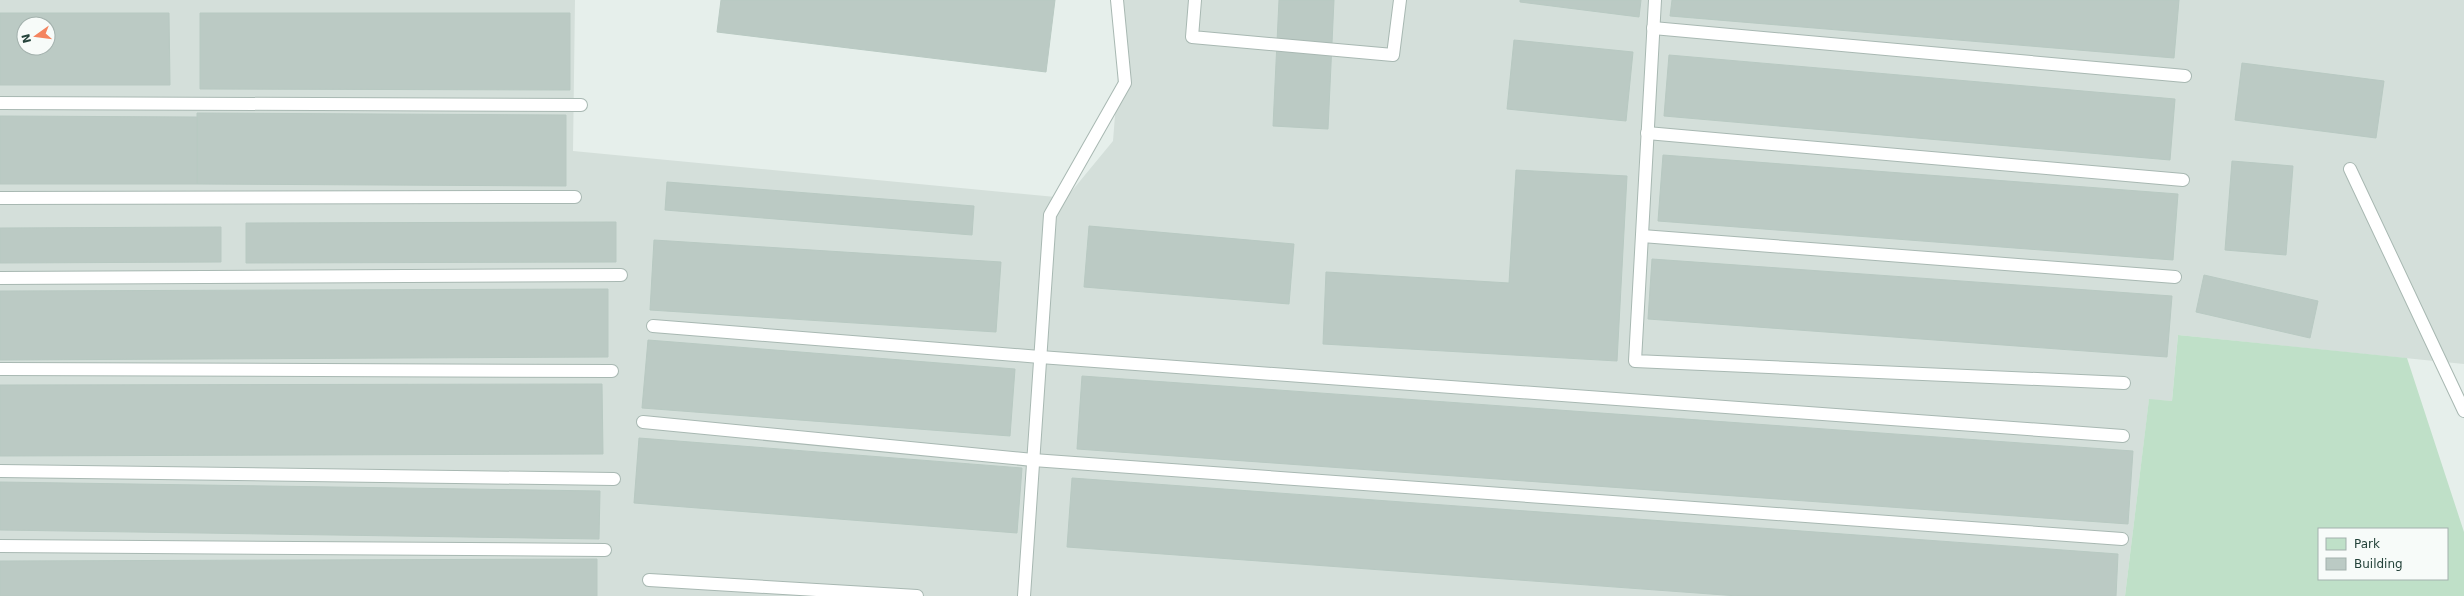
<svg xmlns="http://www.w3.org/2000/svg" width="2464" height="596" font-family="'DejaVu Sans',sans-serif">
<style>
.built{fill:#d4dfda;fill-rule:evenodd}
.green{fill:#bfe0c8;fill-rule:evenodd}
.building{fill:#bbcac4;stroke:#b8c9c2;fill-rule:evenodd}
.lines{fill:none;stroke-linecap:round;stroke-linejoin:round}
.lane-casing{stroke:#a8b8b2;stroke-width:14}
.lane{stroke:#fff;stroke-width:12}
</style>
<rect width="100%" height="100%" fill="#e6efeb"/>
<!-- built -->
<path class="built" d="M0,0h575l-2,151 493,47 47,-57 11,-141h1340v364l-286,-29 -6,66 -23,-1 -24,196h-2125zM24,24h24v24h-24z"/>
<!-- green -->
<path class="green" d="M2178,335l229,23 57,174v64h-339l24,-197 23,2zM2319,529h128v50h-128z"/>
<!-- building -->
<g class="building">
<path d="M721,0h334l-9,72 -329,-40z"/>
<path d="M1279,0h55l-6,129 -55,-3z"/>
<path d="M1520,0h121l-2,17 -119,-15z"/>
<path d="M1672,0h507l-5,58 -504,-42z"/>
<path d="M0,13h169l1,72h-170zM24,24h24v24h-24z"/>
<path d="M200,13h370v77l-370,-1z"/>
<path d="M1514,40l119,12 -7,69 -119,-12z"/>
<path d="M1669,55l506,44 -5,61 -506,-44z"/>
<path d="M2242,63l142,18 -8,57 -141,-18z"/>
<path d="M197,113l369,2v71l-369,-2z"/>
<path d="M0,116l197,1v67h-197z"/>
<path d="M1663,155l515,39 -5,66 -515,-39z"/>
<path d="M2232,161l61,5 -7,89 -61,-5z"/>
<path d="M1516,170l111,6 -10,185 -294,-17 3,-72 183,11z"/>
<path d="M667,182l307,24 -2,29 -307,-25z"/>
<path d="M616,222v40l-370,1v-40z"/>
<path d="M1089,226l205,18 -5,60 -205,-17z"/>
<path d="M221,227v35l-221,1v-35z"/>
<path d="M654,240l347,22 -5,70 -346,-22z"/>
<path d="M1652,259l520,37 -5,61 -519,-38z"/>
<path d="M2204,275l114,26 -8,37 -114,-26z"/>
<path d="M608,289v68l-608,3v-69z"/>
<path d="M648,340l367,29 -5,67 -368,-28z"/>
<path d="M1082,376l1051,75 -5,73 -1051,-75z"/>
<path d="M602,384l1,70 -603,2v-71z"/>
<path d="M639,438l383,30 -5,65 -383,-30z"/>
<path d="M1072,478l1046,76 -2,42h-378l-671,-49z"/>
<path d="M0,482l600,9 -1,48 -599,-9z"/>
<path d="M597,559v37h-597v-35z"/>
</g>
<g class="lines">
<defs>
<g id="lane">
<path d="M1195,0l-3,37 201,18 7,-55"/>
<path d="M1655,0l-20,361 489,22"/>
<path d="M1653,28l532,48"/>
<path d="M0,103l581,2"/>
<path d="M1647,133l536,47"/>
<path d="M2350,169l114,242"/>
<path d="M0,198l575,-1"/>
<path d="M1642,236l533,41"/>
<path d="M0,278l621,-3"/>
<path d="M653,326l387,31 1083,79"/>
<path d="M0,369l612,2"/>
<path d="M643,422l390,38 1089,79"/>
<path d="M0,471l614,8"/>
<path d="M0,546l605,4"/>
<path d="M649,580l268,16"/>
<path d="M1024,596l26,-381 75,-132 -8,-83"/>
</g>
</defs>
<!-- lane casing -->
<use href="#lane" class="lane-casing"/>
<!-- lane -->
<use href="#lane" class="lane"/>
</g>
<!-- legend -->
<rect x="2318" y="528" width="130" height="52" fill="#f7fbf9" stroke="#a3b1ad"/>
<rect x="2326" y="538" width="20" height="12" fill="#bfe0c8" stroke="#a3b1ad"/>
<text x="2354" y="548" font-size="12" fill="#24423a">Park</text>
<rect x="2326" y="558" width="20" height="12" fill="#bbcac4" stroke="#a3b1ad"/>
<text x="2354" y="568" font-size="12" fill="#24423a">Building</text>
<!-- north arrow -->
<g transform="translate(36 36) rotate(256)"><circle r="19" fill="#f7fbf9" stroke="#a3b1ad"/>
<path d="M0-3L7 15L0 10L-7 15Z" fill="#f4845f"/>
<text y="-6" font-size="11" font-weight="bold" text-anchor="middle" fill="#24423a">N</text>
</g>
</svg>
